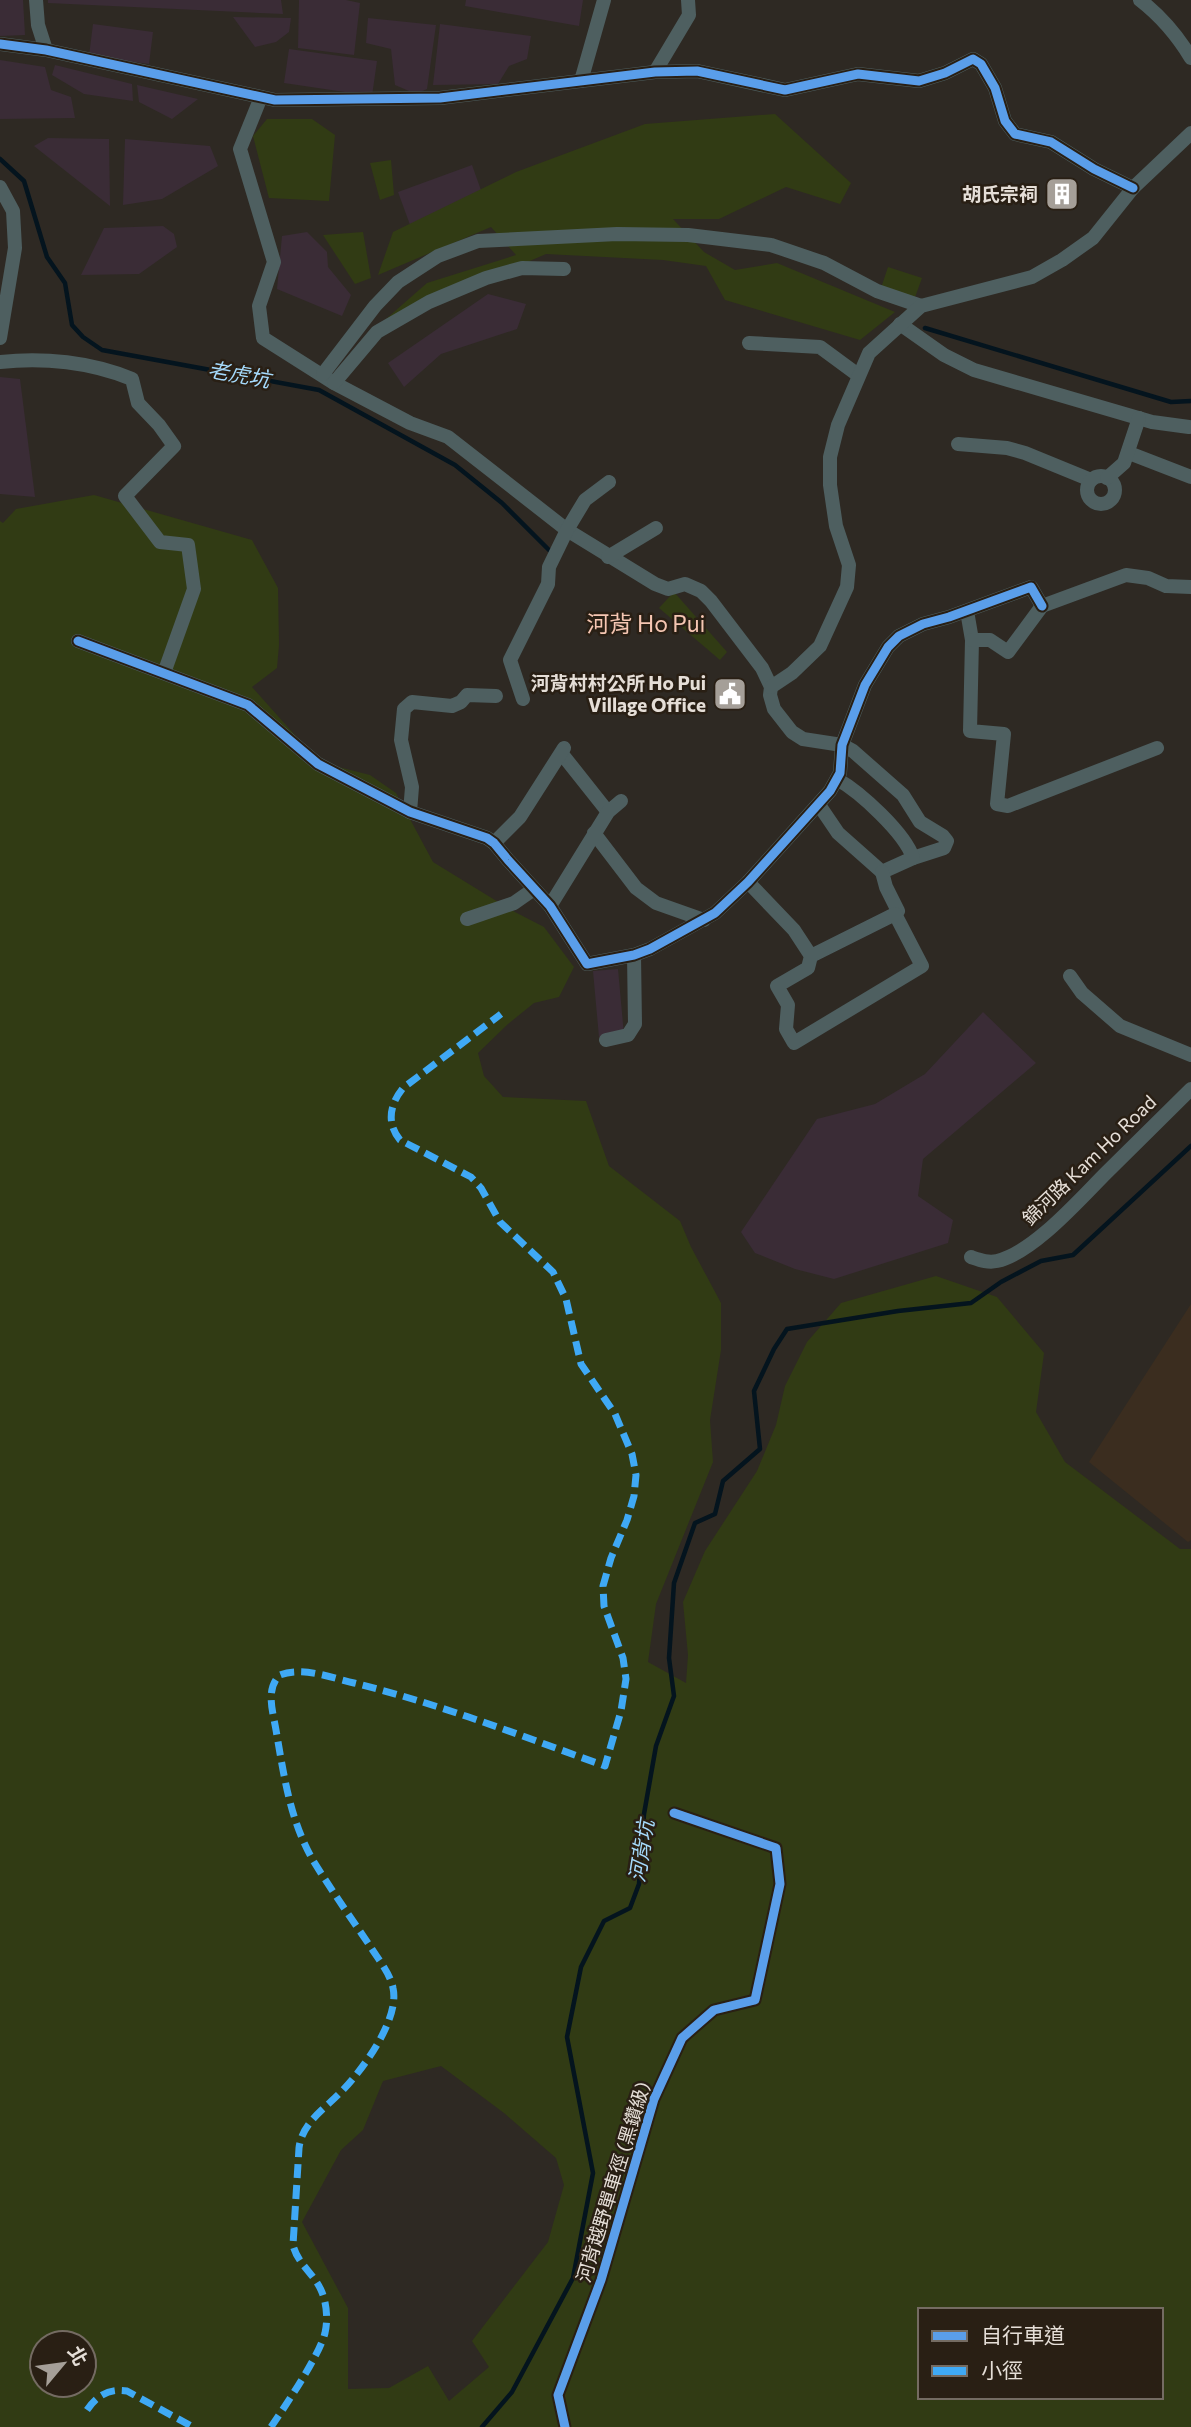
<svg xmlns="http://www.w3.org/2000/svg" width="1191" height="2427" font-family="Commissioner,'Noto Sans TC',sans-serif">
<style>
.industrial{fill:#3a2c36}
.built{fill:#3b2d1f}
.green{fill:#313b14;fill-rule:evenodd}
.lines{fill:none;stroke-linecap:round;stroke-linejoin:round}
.stream{stroke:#04141e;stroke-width:4.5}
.minor{stroke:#4e5f60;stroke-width:14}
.quiet{stroke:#3fa9f5;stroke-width:7;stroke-dasharray:14 7;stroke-linecap:butt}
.cycleway-casing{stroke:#291f14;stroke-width:13}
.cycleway{stroke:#5a9eea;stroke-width:9}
.labels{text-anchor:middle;stroke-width:5;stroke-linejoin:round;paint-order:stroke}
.poi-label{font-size:19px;font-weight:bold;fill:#e5ded7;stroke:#291f14;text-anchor:end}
.street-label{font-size:19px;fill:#e5ded7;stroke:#291f14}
.water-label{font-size:21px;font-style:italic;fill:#a5dafc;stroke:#291f14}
.quarter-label{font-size:23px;fill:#f5c6b2;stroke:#291f14}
</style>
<rect width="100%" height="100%" fill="#2e2923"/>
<!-- industrial -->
<g class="industrial">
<path d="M0,0h23l2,35 -25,1z"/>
<path d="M48,0h233l2,14 -235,-11z"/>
<path d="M299,0h47l14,3 -6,52 -56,-7z"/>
<path d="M466,0h117l-4,26 -114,-20z"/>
<path d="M233,17l58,1 -2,14 -13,10 -21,5z"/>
<path d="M368,18l68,7 -9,64 -11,5 -21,-9 -4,-36 -25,-6z"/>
<path d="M93,24l60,8 -4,32 -60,-8z"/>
<path d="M440,24l91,12 -4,23 -18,7 -11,18 -65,1z"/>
<path d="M289,49l88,12 -5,35 -88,-13z"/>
<path d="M0,60l45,7 6,23 20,7 4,21 -75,1z"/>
<path d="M55,65l77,19 1,17 -49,-7 -32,-19z"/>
<path d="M137,85l61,14 -26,20 -33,-17z"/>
<path d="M48,138l61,1 1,67 -76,-60z"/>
<path d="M125,139l85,7 8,20 -56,33 -39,6z"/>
<path d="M472,165l15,42 -74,26 -15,-41z"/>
<path d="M163,226l11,8 3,13 -38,27 -58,1 23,-47z"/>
<path d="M307,232l20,20 1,15 23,28 -9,21 -65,-27 5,-53z"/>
<path d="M488,294l38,10 -9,25 -76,25 -37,33 -16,-24z"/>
<path d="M0,377l20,2 15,118 -35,-3z"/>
<path d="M618,969l6,66 -25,2 -6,-66z"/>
<path d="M983,1012l53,51 -113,96 -5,37 35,24 -5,23 -114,36 -39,-10 -40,-16 -14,-21 76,-113 58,-15 50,-30z"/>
</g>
<!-- built -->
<path class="built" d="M1191,1304v236l-3,2 -99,-80z"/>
<!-- green -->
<g class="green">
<path d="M775,114l76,69 -11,21 -54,-17 -67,32h-46l31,33 31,18 42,-7 118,49 -35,28 -135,-40 -19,-34 -43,-6 -117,-6 -168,72 49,-43 89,-28 -25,-28 -113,48 15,-43 123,-60 129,-48z"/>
<path d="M267,119h45l23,16 -6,66 -60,-3 -16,-62z"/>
<path d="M391,160l3,35 -14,5 -10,-37z"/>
<path d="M363,232l8,46 -16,6 -32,-49z"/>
<path d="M888,267l34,11 -8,22 -33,-12z"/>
<path d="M94,495l158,45 26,48 1,57 -2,23 -25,19 67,75 51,13 26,18 37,69 80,49 31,16 30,40 -15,30 -25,6 -26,21 -30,29 6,23 19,21 83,4 23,65 71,55 11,26 30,56v47l-11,70 3,42 -57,142 -8,58 38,21 2,-28 -5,-53 22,-51 52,-80 19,-46 9,-39 22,-44 34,-39 95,-27 61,21 47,56 -8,59 29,50 115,87h11v878h-1191v-1906l3,2 13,-14zM441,2066l63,47 52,45 8,27 -16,57 -76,99 17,26 -40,34 -21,-35 -39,22 -41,1v-81l-46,-86 39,-72 22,-20 20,-49zM920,2310h241v87h-241zM42,2343h42v42h-42z"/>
<path d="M674,592l53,60 -7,8 -61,-52z"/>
</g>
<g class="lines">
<!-- stream -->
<g class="stream">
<path d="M0,159l24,22 23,76 18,26 7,42 11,12 19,13 217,40 136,75 47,38 48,48"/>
<path d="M925,328l246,74 20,-1"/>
<path d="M482,2427l30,-35 61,-114 20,-105 -26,-136 14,-70 23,-46 26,-13 9,-24 5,-70 12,-68 18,-50 -5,-38 5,-75 21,-60 20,-9 8,-33 37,-32 -6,-58 20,-42 13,-20 111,-18 73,-8 30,-21 40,-21 32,-6 118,-109"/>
</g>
<!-- minor -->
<g class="minor">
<path d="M36,0l2,25 8,25"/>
<path d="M1140,0c22,17 37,35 51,58"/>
<path d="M0,44l46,6 229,50 165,-2 215,-26 42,-1 88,19 73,-16 61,7 26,-8 28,-14 8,5 14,24 10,33 10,13 36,8 43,27 39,19"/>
<path d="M655,72l34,-57 -1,-15"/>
<path d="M581,81l23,-81"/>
<path d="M261,97l-21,52 34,113 -15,44 4,32 71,45 76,40 38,14 119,93 88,54 13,5 17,-5 16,7 10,10 51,67 9,19 -1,8 4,14 18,23 11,7 39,6 11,6 50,44 17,27 23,14 4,5 -3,7 -31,10"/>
<path d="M0,187l13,24 2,37 -15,90"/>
<path d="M900,324l44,31 30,15 178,52 37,5"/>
<path d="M749,343l71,4 38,28"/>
<path d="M0,362c43,-5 91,0 132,17l6,24 21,22 15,21 -49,50 35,46 28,3 6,44 -30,84"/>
<path d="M323,374l52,-68 23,-24 40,-26 40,-15 139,-7 71,1 83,10 53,18 53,28 44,15"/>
<path d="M334,383l43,-51 52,-30 57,-24 36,-10 42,1"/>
<path d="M958,444l49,4 18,5 66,27"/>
<path d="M1129,453l62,24"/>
<circle cx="1101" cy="490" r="14"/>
<path d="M1107,478l17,-15 15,-45"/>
<path d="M608,557l48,-29"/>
<path d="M967,611l5,29 -2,91 34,3 -7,70 11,2 149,-58"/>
<path d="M972,640h18l18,12 34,-46 84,-31 22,3 18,8 25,1"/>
<path d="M78,641l170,64 70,59 92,48 77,26 7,5 14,17 42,46 37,58 47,-9 16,-6 65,-36 33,-31 82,-91 10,-18 2,-28 23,-60 23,-38 11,-11 24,-12 26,-7 82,-30 11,19"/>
<path d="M771,687l21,-14 28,-27 27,-59 2,-22 -13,-39 -6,-41v-28l8,-32 31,-72 52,-47 111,-29 30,-17 31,-22 40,-50 58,-55"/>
<path d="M523,699l-13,-39 38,-76 1,-17 18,-37 18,-30 24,-18"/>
<path d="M562,754l46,58"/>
<path d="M819,805l19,28 44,39 31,-14c-8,-25 -53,-66 -76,-79"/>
<path d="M410,812l2,-25 -11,-47 3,-31 8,-7 40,4 9,-4 6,-7 29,1"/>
<path d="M594,833l42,55 20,15 48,17"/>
<path d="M494,843l26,-26 44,-69"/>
<path d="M882,872l4,15 12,24 -3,3"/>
<path d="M748,882l46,48 17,26 84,-42 27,52 -128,77 -8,-14 2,-24 -11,-19 31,-18 3,-12"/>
<path d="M550,906l58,-94 13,-11"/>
<path d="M467,919l47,-16 20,-14"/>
<path d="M1070,976l12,17 38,33 71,29"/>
<path d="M606,1040l22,-5 7,-11 -1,-69"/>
<path d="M971,1257c9,3 17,6 26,4 36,-8 83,-62 109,-88 28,-28 57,-56 85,-84"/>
</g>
<!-- quiet -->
<g class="quiet">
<path d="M87,2410c10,-15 23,-22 40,-19l66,36"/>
<path d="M271,2427c15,-22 48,-71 54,-94 3,-13 2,-30 -4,-43 -7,-16 -24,-27 -28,-45l6,-97c3,-26 27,-40 44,-58 20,-21 57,-71 50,-102 -3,-15 -15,-29 -23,-42 -19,-28 -38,-55 -56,-84 -24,-41 -30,-86 -38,-132 -3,-18 -11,-41 4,-55 22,-9 52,3 74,8 86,21 168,53 251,83l16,-55 5,-32 -3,-21 -19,-52 -1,-20 8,-28 16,-38 7,-24 2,-21 -4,-21 -17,-40 -34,-50 -15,-65 -13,-27 -53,-50 -19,-34 -10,-11 -71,-37c-14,-17 -10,-36 3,-52l98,-74"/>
</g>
<defs>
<g id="cycleway">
<path d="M0,44l46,6 229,50 165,-2 215,-26 42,-1 88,19 73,-16 61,7 26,-8 28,-14 8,5 14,24 10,33 10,13 36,8 43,27 39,19"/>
<path d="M78,641l170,64 70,59 92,48 77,26 7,5 14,17 42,46 37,58 47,-9 16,-6 65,-36 33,-31 82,-91 10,-18 2,-28 23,-60 23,-38 11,-11 24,-12 26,-7 82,-30 11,19"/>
<path d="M565,2427l-7,-32 43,-115 53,-181 28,-61 32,-28 41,-10 25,-116 -4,-36 -102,-35"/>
</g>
</defs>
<!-- cycleway casing -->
<use href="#cycleway" class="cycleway-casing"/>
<!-- cycleway -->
<use href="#cycleway" class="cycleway"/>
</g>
<!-- icons -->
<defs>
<symbol id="building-square" viewBox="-11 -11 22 22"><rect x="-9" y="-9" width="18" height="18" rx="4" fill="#a59f98" stroke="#291f14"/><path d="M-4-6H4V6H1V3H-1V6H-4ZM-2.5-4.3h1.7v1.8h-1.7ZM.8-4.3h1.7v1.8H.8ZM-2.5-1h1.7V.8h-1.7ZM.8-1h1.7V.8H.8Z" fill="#fff"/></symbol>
<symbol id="civic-square" viewBox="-11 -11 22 22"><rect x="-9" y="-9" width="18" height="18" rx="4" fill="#a59f98" stroke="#291f14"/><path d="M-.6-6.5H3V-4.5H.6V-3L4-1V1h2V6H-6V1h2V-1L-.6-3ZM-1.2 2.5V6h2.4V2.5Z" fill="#fff"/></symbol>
</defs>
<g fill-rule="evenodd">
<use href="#building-square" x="1043" y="175" width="38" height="38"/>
<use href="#civic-square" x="711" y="675" width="38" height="38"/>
</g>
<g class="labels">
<!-- poi labels -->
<g class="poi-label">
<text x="1038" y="201">胡氏宗祠</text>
<text x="706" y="690">河背村村公所 Ho Pui<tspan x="706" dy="22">Village Office</tspan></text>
</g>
<!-- street labels -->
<g class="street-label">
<text transform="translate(1089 1160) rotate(-44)" y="7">錦河路 Kam Ho Road</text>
<text transform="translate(613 2182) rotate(-73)" y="7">河背越野單車徑 (黑鑽級)</text>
</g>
<!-- water labels -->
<g class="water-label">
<text transform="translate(239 375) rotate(10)" y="7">老虎坑</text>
<text transform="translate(642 1851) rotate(-81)" y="7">河背坑</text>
</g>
<!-- quarter labels -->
<g class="quarter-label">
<text x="646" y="632">河背 Ho Pui</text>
</g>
</g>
<!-- legend -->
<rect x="918" y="2308" width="245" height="91" fill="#291f14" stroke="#746b62" stroke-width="2"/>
<rect x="932" y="2331" width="35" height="10" fill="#5a9eea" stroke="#746b62" stroke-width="2"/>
<text x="981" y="2343" font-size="21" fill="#e5ded7">自行車道</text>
<rect x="932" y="2366" width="35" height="10" fill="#3fa9f5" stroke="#746b62" stroke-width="2"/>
<text x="981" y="2378" font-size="21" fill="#e5ded7">小徑</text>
<!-- north arrow -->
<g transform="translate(63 2364) rotate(61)"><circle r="33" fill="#291f14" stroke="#746b62" stroke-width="2"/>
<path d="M0-5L12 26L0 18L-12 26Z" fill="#a59f98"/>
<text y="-10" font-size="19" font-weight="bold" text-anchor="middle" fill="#e5ded7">北</text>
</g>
</svg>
